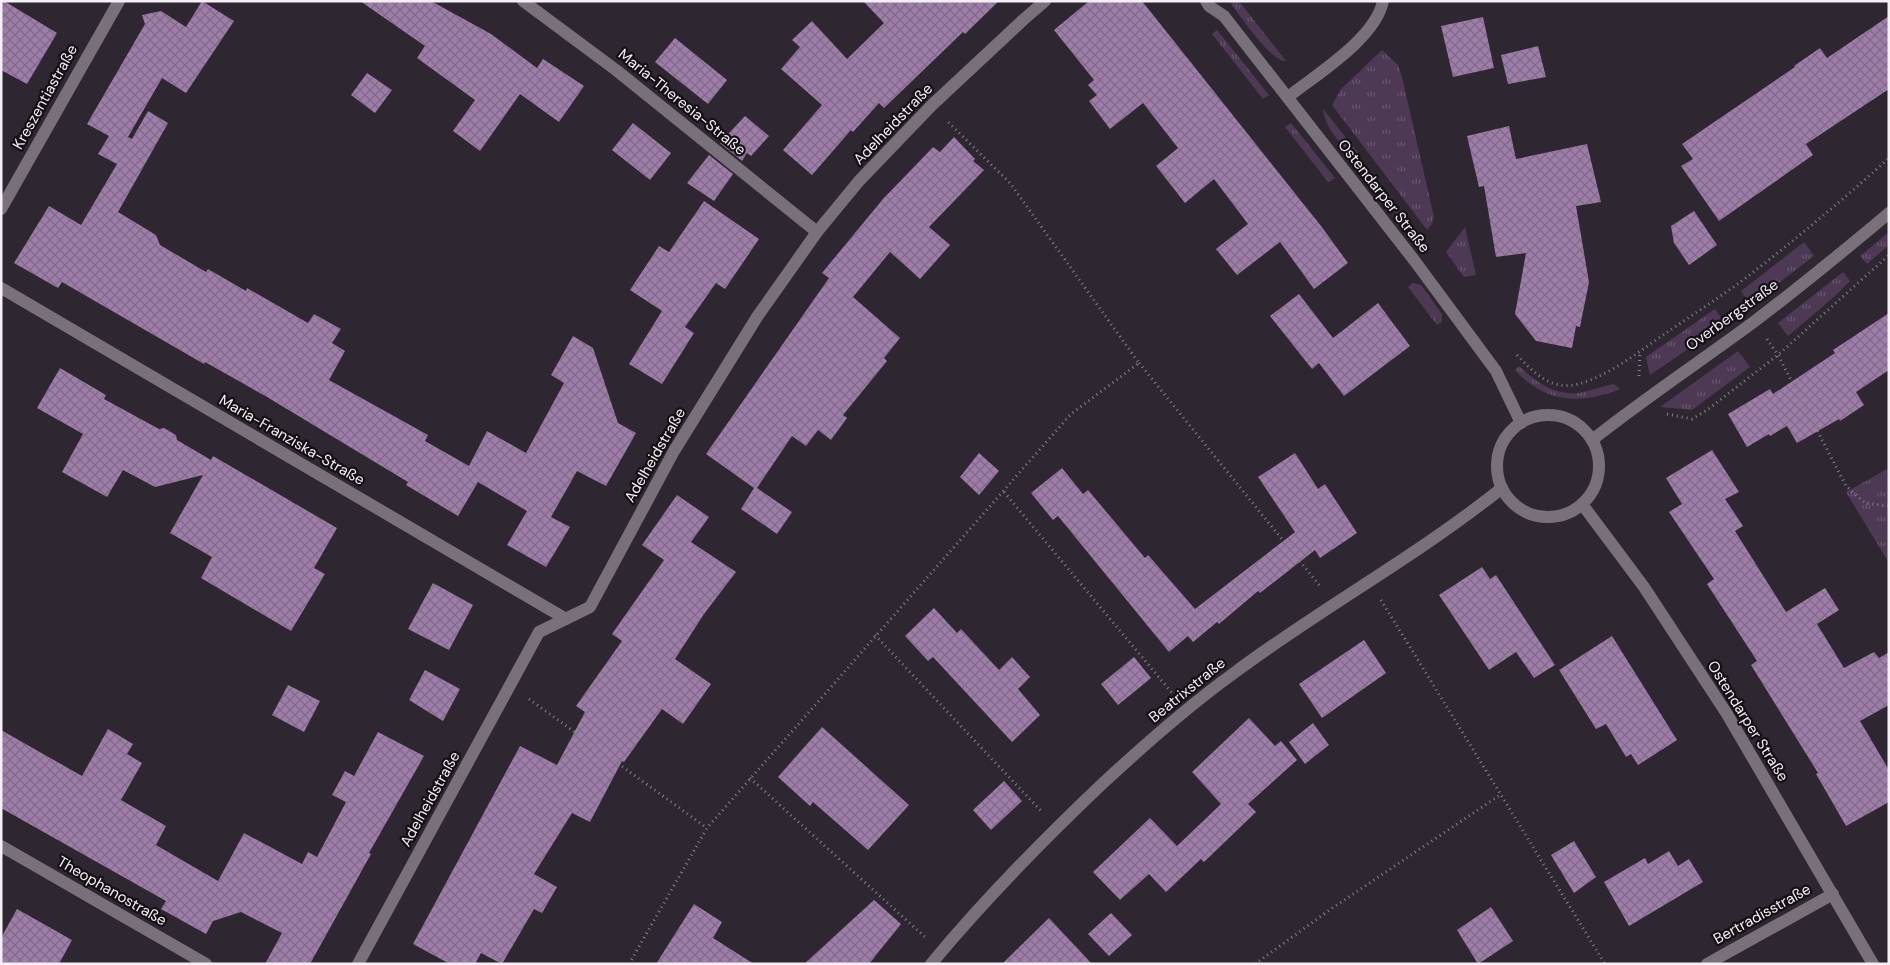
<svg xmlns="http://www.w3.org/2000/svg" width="1890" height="965" font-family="'DM Sans',sans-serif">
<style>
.grass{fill:url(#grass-tufts)}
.building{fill:url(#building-cross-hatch)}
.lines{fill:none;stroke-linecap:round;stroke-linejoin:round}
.path{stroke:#878088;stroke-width:3;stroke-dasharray:1 4;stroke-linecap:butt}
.minor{stroke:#79707c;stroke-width:12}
.tertiary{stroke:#79707c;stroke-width:12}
.labels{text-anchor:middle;stroke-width:4.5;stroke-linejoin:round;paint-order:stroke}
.street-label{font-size:15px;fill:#f5eff6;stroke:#141015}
</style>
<defs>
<pattern id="grass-tufts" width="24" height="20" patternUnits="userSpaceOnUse" patternTransform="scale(1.25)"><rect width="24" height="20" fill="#4d3954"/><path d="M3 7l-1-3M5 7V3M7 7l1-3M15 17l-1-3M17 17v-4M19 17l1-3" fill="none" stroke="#67566d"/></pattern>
<pattern id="building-cross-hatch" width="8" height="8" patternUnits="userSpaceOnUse" patternTransform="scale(1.25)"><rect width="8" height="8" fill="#9f7daa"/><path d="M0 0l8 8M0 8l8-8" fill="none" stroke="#816a88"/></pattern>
</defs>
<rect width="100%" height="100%" fill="#2e2630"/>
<!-- grass -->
<g class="grass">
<path d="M1229,1h10l47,60c-15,1 -47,-47 -57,-60z"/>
<path d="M1217,30l52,65 -6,4 -51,-65z"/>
<path d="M1382,50l16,15 4,12 32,140 -2,7 -5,6 -95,-125 9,-16z"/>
<path d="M1323,109l37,46 -5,4c-13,-15 -30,-30 -32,-50z"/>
<path d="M1291,123l44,55 -7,4 -43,-55z"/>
<path d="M1388,194l29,37 -5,3 -29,-37z"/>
<path d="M1465,227l11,48 -12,2 -18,-25z"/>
<path d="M1889,232v13l-22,19 -7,-8z"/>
<path d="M1804,242l10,14 -64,49 -9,-14z"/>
<path d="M1843,272l7,9 -15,15 -47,40 -10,-13z"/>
<path d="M1412,283l9,2 21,29v8l-5,3 -29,-38z"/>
<path d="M1715,309l10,15 -75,51 -4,-18z"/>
<path d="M1738,351l12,16 -58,43 -32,-3z"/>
<path d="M1519,366c17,16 35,30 60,27 12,-2 23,-7 35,-9l6,5c-40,16 -76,14 -105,-19z"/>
<path d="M1889,468v95l-43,-71z"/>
</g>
<!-- building -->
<g class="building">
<path d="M1,1h3l53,32 -30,51 -26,-14z"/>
<path d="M202,1l32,20 -48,72 -24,-15 -34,59 4,2 16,-28 20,12 -50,89 38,23 4,10 46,27 2,-3 38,22 1,-3 61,35 6,-9 27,15 -9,14 13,8 -16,29 99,55 -3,6 44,25 18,-35 39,22 38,-70 -13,-8 22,-39 20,12 25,75 18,10 -30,53 -29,-15 -26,46 19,10 -24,40 -39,-22 20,-34 -49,-29 -20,34 -52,-31 2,-3 -141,-85 -62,-35 -1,2 -142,-82 -4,6 -44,-25 35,-57 32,19 36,-61 -19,-10 11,-18 -22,-12 58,-100 -3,-9 19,-4 25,16z"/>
<path d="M360,1h71l60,33 46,34 6,-9 41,27 -25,36 -39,-28 -40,57 -27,-20 22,-31 -58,-42 8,-12z"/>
<path d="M863,1h136l-34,33 -2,-2 -79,76 -5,-5 -26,29 -2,-2 -39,45 -29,-25 39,-45 -41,-36 19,-22 -8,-7 20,-19 35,38 37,-36z"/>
<path d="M1089,1h53l179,225 27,37 -34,26 -34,-47 -43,33 -21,-26 32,-25 -34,-45 -29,24 -29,-37 22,-18 -35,-45 -33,26 -21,-28 8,-6 -9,-10 6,-5 -40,-50z"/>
<path d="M1889,16v73l-83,55 7,11 -94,66 -38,-55 12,-7 -11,-15 113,-77 -1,-1 26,-18 7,10z"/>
<path d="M1483,17l11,51 -41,9 -12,-51z"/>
<path d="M675,38l52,42 -19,24 -53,-42z"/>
<path d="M1538,46l8,31 -38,7 -7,-29z"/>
<path d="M367,73l25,17 -17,23 -24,-18z"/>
<path d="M745,116l24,20 -18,20 -4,-3 -5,8 -22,-18z"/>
<path d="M633,123l38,30 -21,27 -38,-30z"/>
<path d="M1509,126l7,33 71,-15 14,58 -25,4 13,76 -9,45 -4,-1 -4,22 -36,-7 -21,-27 11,-61 -30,4 -12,-71 -5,1 -12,-51z"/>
<path d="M954,137l21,22 -2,2 11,9 -55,57 21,18 -30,34 -30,-27 -37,45 47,41 -16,20 3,3 -44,54 4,3 -16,22 -13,-10 -12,16 -14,-10 -35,52 35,24 -15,22 -36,-25 13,-21 -48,-34 123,-176 -7,-5 61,-74 29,-30 21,-22 7,5z"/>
<path d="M709,155l24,19 -19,27 -27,-18z"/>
<path d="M704,201l55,38 -34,50 -9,-6 -31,44 9,6 -32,51 -33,-20 33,-53 -32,-21 29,-44 10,6z"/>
<path d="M1694,211l23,34 -28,20 -15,-22 -3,-17z"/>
<path d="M1299,294l34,44 45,-35 32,43 -66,50 -25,-33 -7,6 -42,-53z"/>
<path d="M1889,313v57l-33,22 8,13 -24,16 -1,-2 -42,24 -10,-17 -17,10 -1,-2 -22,13 -19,-33 42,-25 3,5 62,-41 -2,-3z"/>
<path d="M60,368l46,27 -2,4 55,30 5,-1 12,7 1,5 34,20 2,-4 124,72 -23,40 11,6 -34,57 -90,-53 11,-21 -42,-24 33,-58 -48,12 -32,-17 -16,27 -45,-25 21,-38 -46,-26z"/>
<path d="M1712,450l27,42 -14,7 18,27 -8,5 51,81 39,-24 14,22 -22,14 27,44 30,-16 5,6 10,-6v53l-29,16 29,49v32l-43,24 -30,-52 2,-1 -67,-108 6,-4 -50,-77 7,-5 -45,-67 13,-8 -16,-26z"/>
<path d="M979,453l20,18 -20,24 -19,-18z"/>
<path d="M1295,453l23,36 7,-5 32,49 -37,25 -5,-8 -55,43 -2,-2 -39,33 -2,-2 -24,20 -5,-6 -19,16 -111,-136 -5,4 -22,-27 31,-25 21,26 5,-4 57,68 3,-3 47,54 100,-77 -37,-55z"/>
<path d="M677,495l32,22 -18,25 45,30 -32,42 -29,45 36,25 -28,40 -21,-15 -38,53 -2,-1 -32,61 -18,-9 -38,61 23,13 -15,26 -8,-4 -32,55 -21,-11 -6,11h-25l-37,-20 107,-198 37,19 28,-53 -9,-6 46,-65 -10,-7 52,-74 -22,-15z"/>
<path d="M1482,567l8,12 6,-4 59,90 -21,13 -18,-26 -27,18 -50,-75z"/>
<path d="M433,583l40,22 -24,45 -41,-21z"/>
<path d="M934,608l23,25 4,-4 38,41 13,-13 18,20 -12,12 22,26 -28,27 -79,-85 -5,4 -23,-25z"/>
<path d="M1612,636l65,104 -39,25 -7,-11 -5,3 -20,-33 -10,5 -37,-59z"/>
<path d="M1364,640l22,33 -64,45 -23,-34z"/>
<path d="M1134,657l17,21 -33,27 -17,-21z"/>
<path d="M425,670l35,19 -17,32 -34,-21z"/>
<path d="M288,685l32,16 -16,31 -32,-17z"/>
<path d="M1249,718l26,28 6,-5 16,19 -49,44 8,8 -52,50 -3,-3 -35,33 -17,-18 -29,26 -27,-28 57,-54 27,28 44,-42 -29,-32z"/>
<path d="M1313,723l16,22 -24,19 -16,-22z"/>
<path d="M822,727l87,78 -41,45 -55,-48 -3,4 -32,-29z"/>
<path d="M108,729l25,15 -6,10 15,9 -21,37 45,26 -10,19 62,36 26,-48 58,31 6,-12 9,5 29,-55 -14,-7 13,-24 9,5 24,-44 46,24 -55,97 2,1 -61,110h-45l17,-31 -41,-21 -28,9 -7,13 -45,-25 5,-8 -165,-93v-78l81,46z"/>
<path d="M1004,781l18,20 -31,29 -18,-20z"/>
<path d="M1574,841l22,36 -22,16 -23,-38z"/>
<path d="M1669,851l9,15 11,-7 14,23 -74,44 -25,-44 41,-24 3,6z"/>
<path d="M874,900l27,24 -32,40h-65z"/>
<path d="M694,904l28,18 -9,16 41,26h-98z"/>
<path d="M1491,907l22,34 -35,23 -21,-34z"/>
<path d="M17,909l55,31 -13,24h-58v-26z"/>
<path d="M1111,913l21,22 -23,21 -21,-22z"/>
<path d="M1049,918l43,46h-90z"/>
</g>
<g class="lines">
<!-- path -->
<g class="path">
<path d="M1767,339l11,16 68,131 19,17 24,3"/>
<path d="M1517,355c17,18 34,36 61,29 32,-8 64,-35 91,-53 26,-18 53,-35 78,-54 49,-38 96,-77 142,-119"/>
<path d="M1139,363l181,223"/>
<path d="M1639,376l1,-25"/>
<path d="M1667,414l25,5 15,-9 71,-55 111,-100"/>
<path d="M1004,492l168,201"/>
<path d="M1381,600l224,364"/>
<path d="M875,635l166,176"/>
<path d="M529,699l178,129"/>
<path d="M750,778l175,159"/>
<path d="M629,964l78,-136 364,-414 68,-51 -129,-180 -62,-61"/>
<path d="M1255,964l76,-55 169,-114"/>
</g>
<!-- minor -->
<g class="minor">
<path d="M523,1l93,69 201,162"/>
<path d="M1206,1l3,5 15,10 190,244 82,111 25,52"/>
<path d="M1288,97c29,-23 88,-59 95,-96"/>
<path d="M1,209l118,-208"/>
<path d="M1,288l565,331"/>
<path d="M1582,504l62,83 83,127 146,250"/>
<path d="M1,846l205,118"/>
<path d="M358,964l181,-332 51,-25 84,-156 83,-134 60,-85 42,-51 73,-76 91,-85 22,-19"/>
<path d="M1707,964l126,-70"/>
</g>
<!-- tertiary -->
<g class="tertiary">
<circle cx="1548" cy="466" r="51"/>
<path d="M1592,440c53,-42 109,-79 163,-119 46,-35 90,-71 134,-108"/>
<path d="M931,964c53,-64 110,-122 170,-179 42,-39 86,-78 133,-112 87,-65 183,-117 268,-185"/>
</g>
</g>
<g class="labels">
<!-- street labels -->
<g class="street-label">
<text transform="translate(45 97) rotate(-61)" y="5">Kreszentiastraße</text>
<text transform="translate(682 102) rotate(39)" y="5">Maria-Theresia-Straße</text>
<text transform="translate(893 124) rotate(-46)" y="5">Adelheidstraße</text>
<text transform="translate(1384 196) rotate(52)" y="5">Ostendarper Straße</text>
<text transform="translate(1732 315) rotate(-36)" y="5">Overbergstraße</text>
<text transform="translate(292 440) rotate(30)" y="5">Maria-Franziska-Straße</text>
<text transform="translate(655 455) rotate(-60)" y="5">Adelheidstraße</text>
<text transform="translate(1187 690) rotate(-39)" y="5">Beatrixstraße</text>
<text transform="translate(1748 721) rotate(58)" y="5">Ostendarper Straße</text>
<text transform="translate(430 799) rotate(-61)" y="5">Adelheidstraße</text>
<text transform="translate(112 891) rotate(30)" y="5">Theophanostraße</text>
<text transform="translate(1762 914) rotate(-29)" y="5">Bertradisstraße</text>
</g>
</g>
<!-- border -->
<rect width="1890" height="965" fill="none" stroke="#f5eff6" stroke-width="5"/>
</svg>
